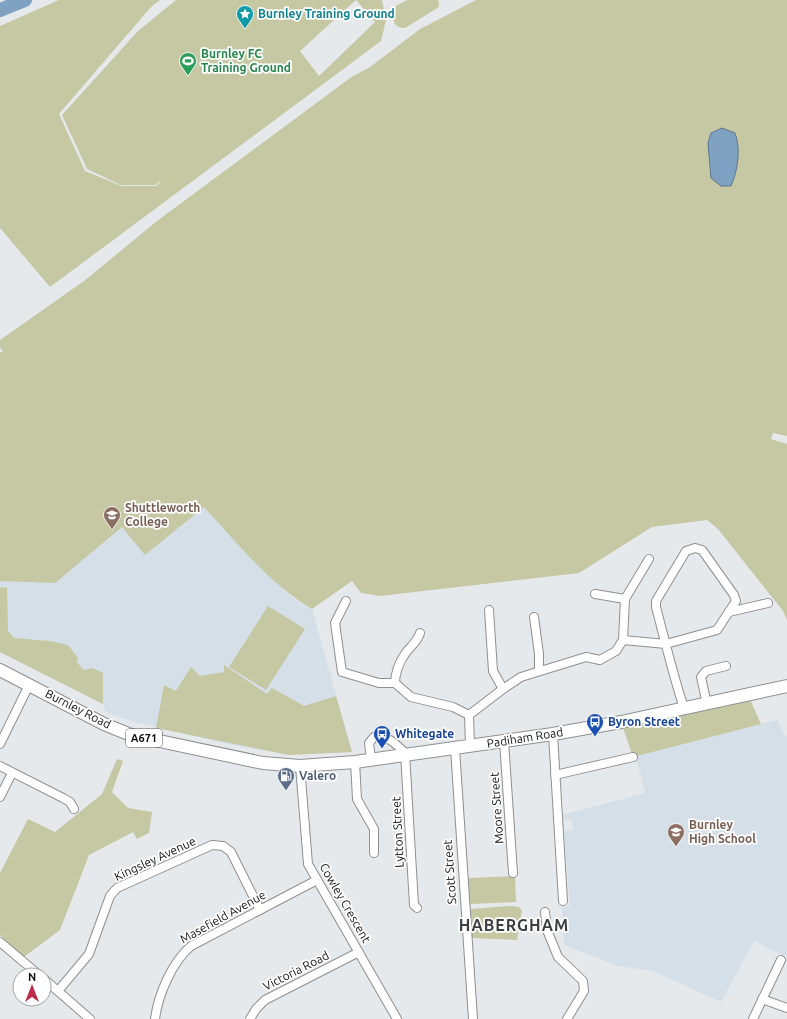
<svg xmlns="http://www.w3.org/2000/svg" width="787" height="1019" font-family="Ubuntu,sans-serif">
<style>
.built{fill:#d5dfe7}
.green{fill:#c5c8a2}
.water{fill:#7fa2c2;stroke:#5e768d}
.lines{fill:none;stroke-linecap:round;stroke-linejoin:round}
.river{stroke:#7fa2c2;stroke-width:14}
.street-casing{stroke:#8d9093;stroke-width:10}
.primary-casing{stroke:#8d9093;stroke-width:14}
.street{stroke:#fff;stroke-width:8}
.primary{stroke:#fff;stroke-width:12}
.labels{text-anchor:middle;stroke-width:3.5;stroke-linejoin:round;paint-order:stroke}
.shield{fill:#fff;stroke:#585859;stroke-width:1}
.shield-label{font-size:11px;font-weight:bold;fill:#101112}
.culture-label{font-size:12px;font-weight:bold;fill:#0d838f;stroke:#fff;text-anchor:start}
.leisure-label{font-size:12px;font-weight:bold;fill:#27864d;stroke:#fff;text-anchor:start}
.education-label{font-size:12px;font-weight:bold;fill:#785e54;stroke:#fff;text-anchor:start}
.street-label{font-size:12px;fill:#101112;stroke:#fff}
.transit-label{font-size:12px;font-weight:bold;fill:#164399;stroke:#fff;text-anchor:start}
.service-label{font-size:12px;font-weight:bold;fill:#4e5e75;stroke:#fff;text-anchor:start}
.district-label{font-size:16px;font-weight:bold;letter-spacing:1px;fill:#3c3f41;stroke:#fff}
</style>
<rect width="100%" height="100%" fill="#e6e9ec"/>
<!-- built -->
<g class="built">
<path d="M55,323l191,229 47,46 19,11 40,143 -63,3 -57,-10 -94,-22 -28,-9 -5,-3 -2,-7 -103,-52v-299z"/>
<path d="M777,720l8,16h2v221l-33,-16 -33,61 -68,-31 -35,-5 -54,-21 -2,-38 8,-1 -6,-75 9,-1 -1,-10 -9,-1 -1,-4 83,-22 -10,-39z"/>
</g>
<!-- green -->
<g class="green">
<path d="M59,0h101l-9,7 -92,107 26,57 37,15h34l7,-7 -8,6h-34l-34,-16 -25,-54 76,-84 38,-31h180l-56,51 19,25 56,-54 -19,-22h26l4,20 -5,21 -331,246 -50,-59v-202z"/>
<path d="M407,0h30l2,2v5l-34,21c-13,0 -12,-10 -13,-20z"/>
<path d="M476,0h311v436l-14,-3 -2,6 16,5v176l-4,-9 -65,-82 -11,-9 -55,7 -73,46 -199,23 -19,-3 -9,-12 -40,28c-41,-24 -76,-67 -108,-102l-59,48 -23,-28 -67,56 -55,-2v-228l3,-2 -3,-3v-8l84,-59 73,-60 193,-143 20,-11 50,-38z"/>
<path d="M7,587l1,44 6,7 36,3 18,4 10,13 -1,4 6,8 9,-2 11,5v31l-103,-52v-64z"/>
<path d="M268,606l37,23 -39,61 -37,-23z"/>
<path d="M224,665l43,29 5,-6 32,18 32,-10 16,56 -63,3 -133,-27 8,-43 12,6 15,-24 9,9 24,-4z"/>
<path d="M748,695l13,29 -128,33 -12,-35z"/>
<path d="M117,759l6,2 -11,31 16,16 24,4 -3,21 -12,6 -4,-7 -44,23 -29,75 -36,27 -24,-22v-62l28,-54 27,13 47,-38z"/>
<path d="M515,876l1,26 -46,2 -2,-26z"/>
<path d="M511,906l8,1 3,4 -5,29 -45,-2 -2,-29z"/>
</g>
<!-- water -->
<path class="water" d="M722,128l13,5c6,16 3,37 -4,53h-10l-10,-8 -3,-35 3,-10z"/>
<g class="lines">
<!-- river -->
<path class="river" d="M0,10l25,-10"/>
<defs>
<g id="street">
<path d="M595,594l30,5"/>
<path d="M346,601l-11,22 7,49 37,11h16"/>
<path d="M489,610l4,61 10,18"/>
<path d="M729,612l39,-9"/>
<path d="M534,617l5,37v16"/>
<path d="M623,640l43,4 51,-14 19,-29 -2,-6 -32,-45 -7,-2 -9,3 -30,50v6c9,34 17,68 28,101"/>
<path d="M395,683l16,14 42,10 16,8"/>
<path d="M395,683c0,-9 4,-21 10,-29 5,-8 12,-11 15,-21"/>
<path d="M707,704l-6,-27 5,-6 20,-5"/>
<path d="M553,734l10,167"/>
<path d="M504,741l9,132"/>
<path d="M0,744l29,-59"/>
<path d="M470,746l-1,-31 34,-26 18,-12 65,-20 14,3 16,-9 7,-11 2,-41 24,-40"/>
<path d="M455,748l18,271"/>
<path d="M371,759l-2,-16 5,-6c14,-2 22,7 31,16l9,152 3,3"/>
<path d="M355,762l2,37 17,30v24"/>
<path d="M0,766l63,32 7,4 4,7"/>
<path d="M300,766l8,98 89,155"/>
<path d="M555,775l78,-18"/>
<path d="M0,797l12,-24"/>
<path d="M545,912l2,18 11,27 25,24 1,10 -17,28"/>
<path d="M0,942l39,33"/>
<path d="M44,979l46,40"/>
<path d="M58,991l31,-37 21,-58 7,-8 95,-43 11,1 8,6 29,58"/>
<path d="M762,999l25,9"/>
<path d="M155,1019c3,-24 17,-57 36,-73l126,-66"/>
<path d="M250,1019l6,-10 9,-9 94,-48"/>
<path d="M753,1019l28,-59"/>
</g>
<path id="primary" d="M0,670l104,54 27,11 132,28 37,3 55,-4 198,-28 68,-12 166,-36"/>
</defs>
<!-- street casing -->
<use href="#street" class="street-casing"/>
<!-- primary casing -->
<use href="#primary" class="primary-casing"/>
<!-- street -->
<use href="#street" class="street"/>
<!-- primary -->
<use href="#primary" class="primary"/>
</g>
<!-- icons -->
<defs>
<symbol id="sight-pin" viewBox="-11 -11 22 30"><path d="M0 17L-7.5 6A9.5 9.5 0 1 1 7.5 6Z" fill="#0f9aa8" stroke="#fff"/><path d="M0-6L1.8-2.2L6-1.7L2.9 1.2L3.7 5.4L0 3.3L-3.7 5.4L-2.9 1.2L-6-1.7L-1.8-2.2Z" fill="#fff"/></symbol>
<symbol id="stadium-pin" viewBox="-11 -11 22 30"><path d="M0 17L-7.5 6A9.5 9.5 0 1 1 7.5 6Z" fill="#2e9e5b" stroke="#fff"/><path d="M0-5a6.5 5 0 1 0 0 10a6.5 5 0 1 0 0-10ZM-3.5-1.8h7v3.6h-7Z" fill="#fff"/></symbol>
<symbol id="school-pin" viewBox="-11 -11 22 30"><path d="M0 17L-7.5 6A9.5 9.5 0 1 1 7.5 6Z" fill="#8d6e63" stroke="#fff"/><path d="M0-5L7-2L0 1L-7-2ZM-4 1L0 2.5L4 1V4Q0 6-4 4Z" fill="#fff"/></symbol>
<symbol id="bus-pin" viewBox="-11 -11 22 30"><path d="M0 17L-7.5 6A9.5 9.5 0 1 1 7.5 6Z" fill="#1a4fb4" stroke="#fff"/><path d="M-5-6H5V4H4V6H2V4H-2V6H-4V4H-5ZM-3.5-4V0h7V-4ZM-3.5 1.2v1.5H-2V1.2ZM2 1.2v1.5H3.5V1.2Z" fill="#fff"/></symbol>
<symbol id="fuel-pin" viewBox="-11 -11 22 30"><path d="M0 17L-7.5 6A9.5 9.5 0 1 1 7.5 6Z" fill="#5c6f8a" stroke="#fff"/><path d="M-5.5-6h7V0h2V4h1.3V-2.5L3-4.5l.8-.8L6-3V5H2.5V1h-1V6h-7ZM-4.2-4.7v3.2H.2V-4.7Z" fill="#fff"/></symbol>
</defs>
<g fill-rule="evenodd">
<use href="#sight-pin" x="235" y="4" width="20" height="27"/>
<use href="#stadium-pin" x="178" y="51" width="20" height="27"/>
<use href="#school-pin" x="102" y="505" width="20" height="27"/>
<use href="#bus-pin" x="585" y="712" width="20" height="27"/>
<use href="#bus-pin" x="372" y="724" width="20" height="27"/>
<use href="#fuel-pin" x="276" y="766" width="20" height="27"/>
<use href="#school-pin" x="666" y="822" width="20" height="27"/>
</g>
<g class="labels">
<!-- shield labels -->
<rect class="shield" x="126" y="729" width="36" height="18" rx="3"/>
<g class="shield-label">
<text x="144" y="742">A671</text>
</g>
<!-- culture labels -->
<g class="culture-label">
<text x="258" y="18">Burnley Training Ground</text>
</g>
<!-- leisure labels -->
<g class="leisure-label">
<text x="201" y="58">Burnley FC<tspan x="201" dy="14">Training Ground</tspan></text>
</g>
<!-- education labels -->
<g class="education-label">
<text x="125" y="512">Shuttleworth<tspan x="125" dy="14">College</tspan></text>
<text x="689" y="829">Burnley<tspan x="689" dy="14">High School</tspan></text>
</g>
<!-- street labels -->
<g class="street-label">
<text transform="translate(78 709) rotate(27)" y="4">Burnley Road</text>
<text transform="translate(525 738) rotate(-9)" y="4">Padiham Road</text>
<text transform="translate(497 808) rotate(-94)" y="4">Moore Street</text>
<text transform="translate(398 832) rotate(-93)" y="4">Lytton Street</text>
<text transform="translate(155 859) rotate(-25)" y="4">Kingsley Avenue</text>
<text transform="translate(450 872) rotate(-94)" y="4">Scott Street</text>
<text transform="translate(345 903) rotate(60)" y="4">Cowley Crescent</text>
<text transform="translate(223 917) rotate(-29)" y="4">Masefield Avenue</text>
<text transform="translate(296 971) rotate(-27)" y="4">Victoria Road</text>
</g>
<!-- transit labels -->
<g class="transit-label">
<text x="608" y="726">Byron Street</text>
<text x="395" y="738">Whitegate</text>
</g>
<!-- service labels -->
<g class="service-label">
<text x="299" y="780">Valero</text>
</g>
<!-- district labels -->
<g class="district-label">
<text x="514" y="931">HABERGHAM</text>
</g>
</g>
<!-- north arrow -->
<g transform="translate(32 987)"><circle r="19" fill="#ffffff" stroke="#9fa0a0"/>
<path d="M0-3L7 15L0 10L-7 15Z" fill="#bd2c4a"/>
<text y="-6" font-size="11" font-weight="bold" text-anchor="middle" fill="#101112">N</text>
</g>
</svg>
